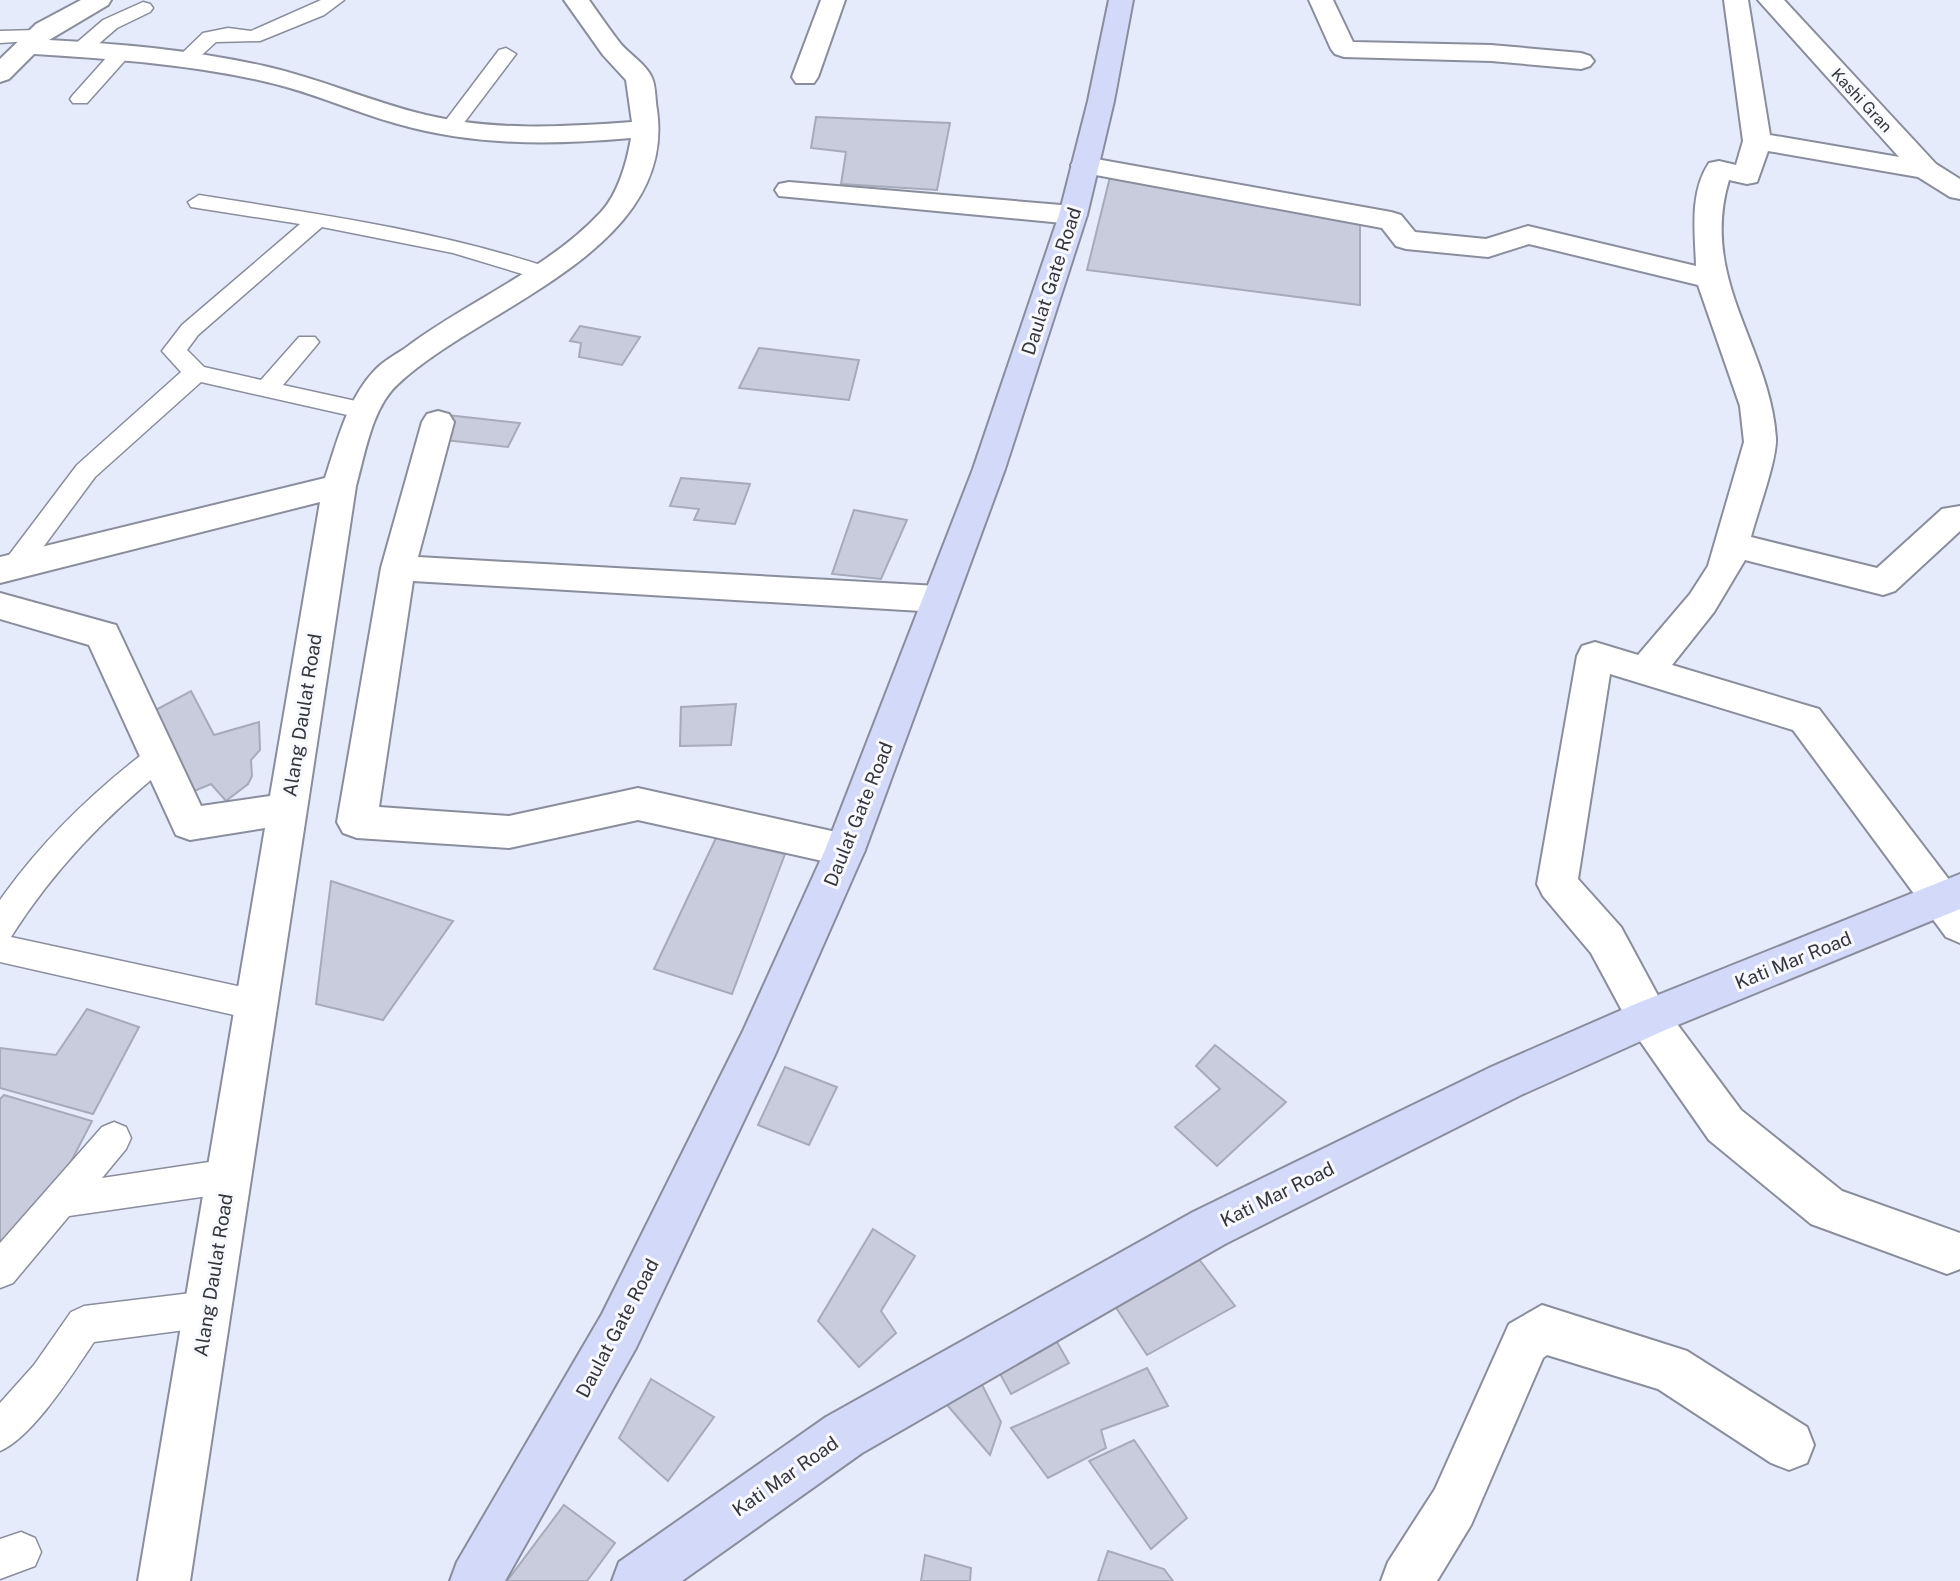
<svg xmlns="http://www.w3.org/2000/svg" width="1960" height="1581" font-family="'Public Sans',sans-serif">
<style>
.building{fill:#c8ccdc;stroke:#a6aab9;stroke-width:2}
.lines{fill:none;stroke-linecap:round;stroke-linejoin:round}
.lane-casing{stroke:#898d9c;stroke-width:3}
.street-casing{stroke:#898d9c;stroke-width:4}
.secondary-casing{stroke:#898d9c;stroke-width:4}
.lane{fill:#fff;fill-rule:evenodd}
.street{fill:#fff;fill-rule:evenodd}
.secondary{fill:#d3d9f9;fill-rule:evenodd}
.labels{text-anchor:middle;stroke-width:6;stroke-linejoin:round;paint-order:stroke}
.far-street-label{font-size:16px;fill:#34363c;stroke:#f7f9ff}
.street-label{font-size:19px;fill:#34363c;stroke:#f7f9ff}
</style>
<rect width="100%" height="100%" fill="#e6ebfb"/>
<!-- building -->
<g class="building">
<path d="M816,117l134,6 -13,67 -96,-6 5,-32 -35,-4z"/>
<path d="M1112,169l248,44v92l-273,-35z"/>
<path d="M580,326l60,11 -18,28 -43,-8 2,-14 -11,-2z"/>
<path d="M759,348l100,12 -10,40 -110,-12z"/>
<path d="M447,415l73,8 -12,24 -73,-8z"/>
<path d="M681,478l69,6 -15,40 -41,-4 5,-11 -29,-3z"/>
<path d="M854,510l53,10 -26,59 -49,-5z"/>
<path d="M191,691l23,44 45,-13 1,28 -9,10 1,16 -4,8 -22,17 -15,-17 -24,10 -37,-81z"/>
<path d="M736,704l-5,41 -51,1 1,-39z"/>
<path d="M716,838l69,16 -53,140 -78,-25z"/>
<path d="M331,881l122,40 -70,99 -67,-16z"/>
<path d="M87,1009l52,18 -46,87 -93,-26v-40l56,7z"/>
<path d="M1215,1045l71,57 -69,64 -42,-39 45,-38 -24,-23z"/>
<path d="M785,1067l52,20 -28,58 -51,-20z"/>
<path d="M4,1095l88,26 -30,58 -62,66v-146z"/>
<path d="M873,1229l42,27 -34,55 15,22 -37,34 -41,-46z"/>
<path d="M1198,1258l37,48 -88,49 -32,-49z"/>
<path d="M1050,1330l19,33 -58,31 -18,-33z"/>
<path d="M1147,1368l21,38 -67,24 5,18 -58,30 -37,-50z"/>
<path d="M975,1371l26,51 -11,33 -48,-56z"/>
<path d="M651,1379l63,38 -46,64 -49,-43z"/>
<path d="M1134,1440l53,78 -36,31 -62,-88z"/>
<path d="M564,1505l51,38 -28,38h-80z"/>
<path d="M1108,1551l56,18 9,12h-75z"/>
<path d="M925,1555l46,13 -1,13h-49z"/>
</g>
<g class="lines">
<defs>
<g id="lane">
<path d="M321,0h23l-20,15 -64,26 -44,1 -23,21 -7,2 -10,-6 27,-26 25,-5 23,3z"/>
<path d="M143,2l7,2 3,4 -3,4 -33,16 -29,25h-14l-3,-4 3,-4 29,-25z"/>
<path d="M38,30l10,6 -3,4 -45,3v-12z"/>
<path d="M122,46l7,2 3,4 -3,4 -42,47h-14l-3,-4 3,-4 42,-47z"/>
<path d="M506,48l10,6 -59,78h-14l-3,-4 3,-4 56,-74z"/>
<path d="M199,195c119,19 236,35 351,73l3,5 -3,5 -8,2 -89,-27 -131,-26 -124,108 -11,15 17,17 57,13 38,-43h16l4,5 -4,5 -32,38 91,20 3,6 -3,6 -9,2 -164,-37 -106,95 -71,96 -9,3 -9,-3 -4,-7 4,-7 71,-94 104,-93 -19,-21 20,-26 118,-101 -109,-17 -3,-5z"/>
<path d="M159,745l10,4 5,8 -5,8c-62,50 -115,104 -158,172l245,53 12,5 4,10 -4,10 -12,5 -256,-58v-62l5,-7c41,-56 89,-102 144,-144z"/>
<path d="M114,1122l12,5 5,11 -5,11 -24,29 127,-19 12,5 5,12 -5,12 -12,5 -160,23 -56,67 -13,5v-45l102,-116z"/>
<path d="M208,1291l13,5 5,13 -5,13 -13,5 -114,15c-21,31 -61,95 -94,109v-48l34,-38 37,-53 13,-6z"/>
<path d="M21,1532l14,6 6,14 -6,14 -35,13v-40z"/>
</g>
<g id="street">
<path d="M81,0h30l-3,5 -59,35c72,4 144,10 215,26 55,12 107,36 162,49 67,16 137,12 206,7l-6,-42 -23,-25 -39,-55h25c10,14 20,29 31,43 9,11 27,22 32,35 4,9 3,22 5,32 20,142 -176,196 -259,274 -26,23 -33,70 -42,102l-166,1095h-52l127,-753 -75,12 -14,-5 -87,-190 -89,-26v-26l116,32 85,181 69,-10 50,-294 -320,81v-26l325,-79c12,-36 22,-78 49,-107 9,-10 23,-17 34,-25 62,-46 140,-77 193,-134 17,-18 26,-50 30,-74 -79,7 -156,8 -233,-14 -44,-12 -86,-32 -131,-42 -76,-18 -155,-23 -233,-28l-25,25 -9,3v-23l36,-35z"/>
<path d="M821,0h24l-27,77 -4,6h-18l-4,-6z"/>
<path d="M1309,0h24l20,42 138,3 90,8 9,3 4,5 -4,5 -9,3 -90,-8 -147,-4 -9,-3 -4,-5z"/>
<path d="M1724,0h24l22,135 129,22 -141,-157h26l152,164 24,15v20l-10,-2 -32,-20 -150,-26 -11,31 -10,2 -18,-4c-30,100 41,166 47,258 1,22 -19,75 -25,99l126,31 65,-59 18,-3v25l-65,60 -12,4 -138,-35 -31,52 -42,53 147,44 141,185v49l-14,-6 -153,-207 -183,-56 -32,205 43,48 42,78 78,105 101,81 118,42v36l-13,5 -136,-50 -102,-84 -76,-109 -42,-78 -48,-57 -6,-12 40,-228 5,-10 13,-4 43,13 52,-61 18,-28 36,-124 -4,-36 -42,-121 -169,-41 -41,13 -82,-8 -10,-3 -14,-18 -297,-55 -10,-2 -4,-6 4,-6 10,-2 306,55 10,3 14,17 71,7 42,-13 168,40c-1,-34 -7,-73 13,-103l10,-2 17,4 7,-24z"/>
<path d="M789,182l284,24 10,3 4,6 -4,6 -10,3 -294,-28 -4,-6 4,-6z"/>
<path d="M438,411l11,3 5,8 -36,135 520,29 12,4 6,9 -6,9 -12,4 -525,-31 -34,226 130,9 129,-28 207,46 14,4 6,12 -6,12 -14,4 -207,-46 -129,28 -152,-10 -14,-5 -6,-11 44,-254 41,-146 5,-8z"/>
<path d="M1542,1305l145,46 120,76 7,18 -7,18 -18,7 -18,-7 -113,-74 -111,-34 -4,3 -72,167 -34,56h-56l7,-19 47,-73 74,-165z"/>
</g>
<g id="secondary">
<path d="M1109,0h24l-19,101 -27,114 -82,254 -140,381 -91,207 -138,291 -131,233h-55l7,-19 145,-248 141,-283 82,-181 148,-381 86,-254 29,-114z"/>
<path d="M1960,874v35l-297,122 -142,64 -296,149 -363,209 -180,128h-70l7,-19 207,-145 367,-205 298,-145 142,-62z"/>
</g>
</defs>
<!-- lane casing -->
<use href="#lane" class="lane-casing"/>
<!-- street casing -->
<use href="#street" class="street-casing"/>
<!-- secondary casing -->
<use href="#secondary" class="secondary-casing"/>
<!-- lane -->
<use href="#lane" class="lane"/>
<!-- street -->
<use href="#street" class="street"/>
<!-- secondary -->
<use href="#secondary" class="secondary"/>
</g>
<g class="labels">
<!-- far-street labels -->
<g class="far-street-label">
<text transform="translate(1862 100) rotate(47)" y="6">Kashi Gran</text>
</g>
<!-- street labels -->
<g class="street-label">
<text transform="translate(1051 281) rotate(-72)" y="7">Daulat Gate Road</text>
<text transform="translate(302 715) rotate(-81)" y="7">Alang Daulat Road</text>
<text transform="translate(858 814) rotate(-68)" y="7">Daulat Gate Road</text>
<text transform="translate(1793 960) rotate(-22)" y="7">Kati Mar Road</text>
<text transform="translate(1277 1194) rotate(-26)" y="7">Kati Mar Road</text>
<text transform="translate(213 1275) rotate(-81)" y="7">Alang Daulat Road</text>
<text transform="translate(617 1328) rotate(-62)" y="7">Daulat Gate Road</text>
<text transform="translate(785 1476) rotate(-35)" y="7">Kati Mar Road</text>
</g>
</g>
</svg>
